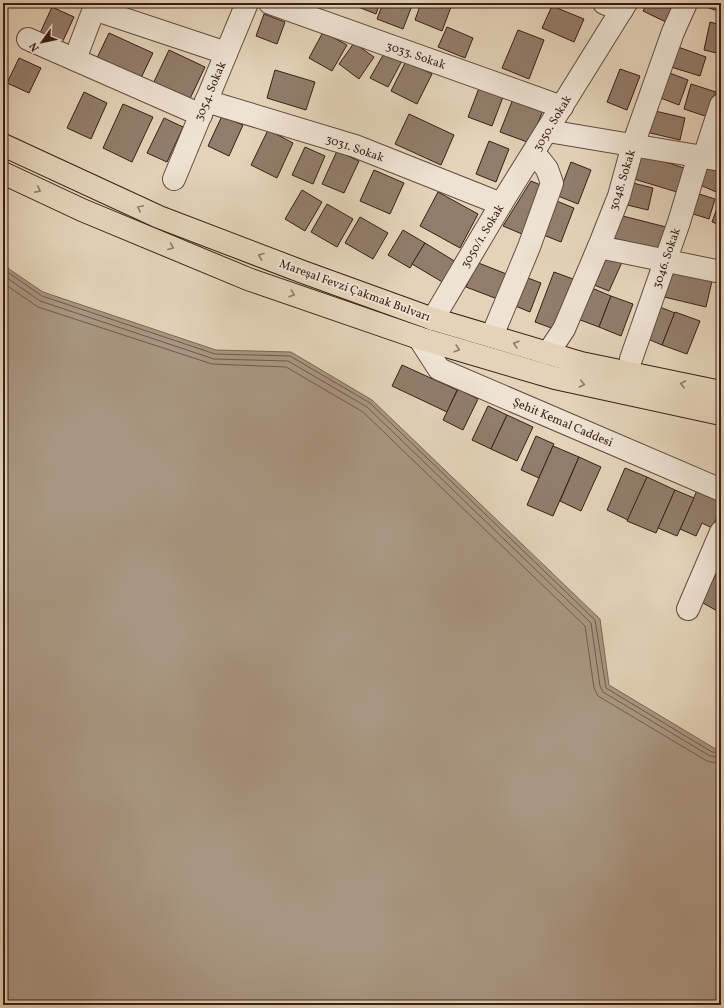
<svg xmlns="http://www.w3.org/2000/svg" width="724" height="1008" font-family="Vollkorn,serif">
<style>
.water{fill:#aa9682;stroke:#7c6657}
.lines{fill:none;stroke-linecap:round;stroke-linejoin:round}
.shore{stroke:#715a4c;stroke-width:1}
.building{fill:#927d6b;stroke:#381f16}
.minor-casing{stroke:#634c3f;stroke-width:24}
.highway-casing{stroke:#381f16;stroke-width:24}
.minor{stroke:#eee2d2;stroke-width:22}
.highway{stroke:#e5d3b9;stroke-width:22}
.oneway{stroke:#8e7968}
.labels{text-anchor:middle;stroke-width:4;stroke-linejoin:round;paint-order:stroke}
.street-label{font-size:12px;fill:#381f16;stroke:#eee2d2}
</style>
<rect width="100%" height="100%" fill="#e5d3b9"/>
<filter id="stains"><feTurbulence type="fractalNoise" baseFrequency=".005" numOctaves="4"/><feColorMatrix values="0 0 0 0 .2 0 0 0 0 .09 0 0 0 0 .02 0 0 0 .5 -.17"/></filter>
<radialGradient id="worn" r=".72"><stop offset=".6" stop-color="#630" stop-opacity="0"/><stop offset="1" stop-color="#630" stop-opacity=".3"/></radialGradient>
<!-- water -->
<path class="water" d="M3,265l40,27 173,58 75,2 81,48 228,219 9,66 105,63 7,2v255h-718z"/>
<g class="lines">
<!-- shore -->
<g class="shore">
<path d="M3,269l39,27 173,58 75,2 80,47 225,217 11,68 106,64 9,1"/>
<path d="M3,275l37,26 174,58 74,2 79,46 224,216 9,63 3,6 107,64 11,2"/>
<path d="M3,283l35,24 174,57 74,3 77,45 222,214 9,62 4,8 109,65 14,3"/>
</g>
</g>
<!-- building -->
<g class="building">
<path d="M354,3h26l-4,11 -23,-9z"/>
<path d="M383,3h30l-10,26 -26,-10z"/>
<path d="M421,3h20l10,4 -9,24 -27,-11z"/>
<path d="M647,3h33l-10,21 -27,-13z"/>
<path d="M707,3h14v9l-15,-5z"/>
<path d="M552,6l32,13 -10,23 -32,-14z"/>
<path d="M52,7l22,10 -12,26 -22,-10z"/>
<path d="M264,14l21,8 -8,22 -21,-8z"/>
<path d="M710,22l11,3v29l-17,-4z"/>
<path d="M447,27l26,11 -8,20 -27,-11z"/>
<path d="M518,30l26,10 -15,39 -27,-11z"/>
<path d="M323,32l24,13 -15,26 -23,-13z"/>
<path d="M109,33l44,20 -13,27 -44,-20z"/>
<path d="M354,43l20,14 -15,22 -20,-15z"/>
<path d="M678,47l28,10 -6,19 -29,-9z"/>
<path d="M169,50l36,17 -17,36 -36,-17z"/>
<path d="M386,50l17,9 -15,28 -18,-9z"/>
<path d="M19,58l22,10 -12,25 -22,-10z"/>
<path d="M406,61l26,13 -15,30 -26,-13z"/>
<path d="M620,69l20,7 -13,34 -20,-8z"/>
<path d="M275,70l40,12 -9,28 -39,-12z"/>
<path d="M667,72l21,8 -9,25 -21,-8z"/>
<path d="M691,84l25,8 -8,25 -24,-8z"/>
<path d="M479,88l24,9 -11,29 -24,-9z"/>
<path d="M84,92l23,11 -16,36 -24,-11z"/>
<path d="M513,99l30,11 -13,33 -30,-11z"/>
<path d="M123,104l30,13 -21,45 -29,-14z"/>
<path d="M651,110l34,8 -5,22 -34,-8z"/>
<path d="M409,114l45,21 -13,30 -46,-21z"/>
<path d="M222,116l21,9 -14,31 -21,-10z"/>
<path d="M164,118l19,9 -16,35 -20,-9z"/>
<path d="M268,130l25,13 -16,35 -26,-13z"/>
<path d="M489,141l20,8 -13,33 -20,-8z"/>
<path d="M305,147l20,9 -12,28 -21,-9z"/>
<path d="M337,151l22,10 -15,32 -22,-9z"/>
<path d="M641,154l43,14 -7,24 -43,-13z"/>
<path d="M709,160l12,4v30l-21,-9z"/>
<path d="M571,162l20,8 -13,34 -20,-8z"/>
<path d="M374,170l30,13 -14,31 -30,-13z"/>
<path d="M531,181l12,5 -21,48 -19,-8z"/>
<path d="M629,182l24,6 -5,22 -25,-6z"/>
<path d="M302,190l20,12 -17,29 -20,-12z"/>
<path d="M438,192l40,22 -18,34 -40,-22z"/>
<path d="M696,193l19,6 -6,20 -19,-6z"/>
<path d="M554,200l20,8 -13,34 -20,-8z"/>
<path d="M720,200h1v25l-9,-3z"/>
<path d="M327,204l26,15 -16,28 -26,-15z"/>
<path d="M619,215l47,12 -5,23 -48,-12z"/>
<path d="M360,217l28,16 -15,26 -28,-16z"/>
<path d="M403,230l22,13 -15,25 -22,-13z"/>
<path d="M425,243l31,19 -12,21 -32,-19z"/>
<path d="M603,251l20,9 -14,31 -20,-8z"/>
<path d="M476,262l33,13 -9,25 -34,-13z"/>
<path d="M666,271l46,10 -6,26 -46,-11z"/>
<path d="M554,272l19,7 -19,50 -19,-7z"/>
<path d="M520,275l21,8 -11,29 -22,-9z"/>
<path d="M587,286l24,10 -12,31 -24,-9z"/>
<path d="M611,296l22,8 -12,32 -22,-9z"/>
<path d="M655,305l20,8 -13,32 -19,-8z"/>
<path d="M675,312l25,9 -13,33 -25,-9z"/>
<path d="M721,338v16l-5,-2z"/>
<path d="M402,365l55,25 -10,22 -55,-26z"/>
<path d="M458,389l20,10 -15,31 -20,-10z"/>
<path d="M488,406l19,9 -16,34 -19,-9z"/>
<path d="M507,415l26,12 -16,34 -26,-12z"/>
<path d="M536,436l18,8 -15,34 -18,-8z"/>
<path d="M553,446l26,11 -26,59 -26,-11z"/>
<path d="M579,457l22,10 -20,44 -21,-10z"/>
<path d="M625,468l22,9 -19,43 -21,-10z"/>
<path d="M647,477l28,13 -19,43 -29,-12z"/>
<path d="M698,488l23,10v10l-9,20 -10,-5 -6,13 -16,-7z"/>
<path d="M675,490l19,8 -17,38 -19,-8z"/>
<path d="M716,574l5,3v36l-20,-11z"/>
</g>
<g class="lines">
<defs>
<g id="minor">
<path d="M270,3l292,104"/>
<path d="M604,3l18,7"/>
<path d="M28,39l173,76"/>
<path d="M75,59l19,-50 132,44"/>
<path d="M206,101l149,45 146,58"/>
<path d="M548,131l173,29"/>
<path d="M704,157l17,-52"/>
<path d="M174,179l73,-176"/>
<path d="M599,247l122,25"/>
<path d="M433,319l68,-115 125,-201"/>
<path d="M492,336l37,-89 23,-64 -5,-14 -7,-9 -7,-6"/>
<path d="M419,338l20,31 282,121"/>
<path d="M548,353l16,-24 36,-85 19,-48 14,-51 40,-113 13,-29"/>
<path d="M631,359l48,-137 20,-66"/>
<path d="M688,609l33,-77"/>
</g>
<g id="highway">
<path d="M3,145l156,72 144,55 130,47 148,44 140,29"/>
<path d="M3,173l79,37 166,69 171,59 136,40 166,36"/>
</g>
</defs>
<!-- minor casing -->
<use href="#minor" class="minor-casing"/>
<!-- highway casing -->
<use href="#highway" class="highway-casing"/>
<!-- minor -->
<use href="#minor" class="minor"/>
<!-- highway -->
<use href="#highway" class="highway"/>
</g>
<!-- one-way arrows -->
<defs><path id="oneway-chevron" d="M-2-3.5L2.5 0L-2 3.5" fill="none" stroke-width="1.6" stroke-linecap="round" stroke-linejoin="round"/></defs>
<g class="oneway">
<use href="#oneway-chevron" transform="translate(38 190) rotate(25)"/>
<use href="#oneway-chevron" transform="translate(140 208) rotate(-155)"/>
<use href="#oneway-chevron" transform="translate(171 247) rotate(23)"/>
<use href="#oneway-chevron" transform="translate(261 256) rotate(-159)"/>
<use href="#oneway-chevron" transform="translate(292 294) rotate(19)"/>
<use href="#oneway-chevron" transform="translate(516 344) rotate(-163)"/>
<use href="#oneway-chevron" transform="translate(457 349) rotate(17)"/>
<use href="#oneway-chevron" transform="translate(582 384) rotate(12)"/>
<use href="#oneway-chevron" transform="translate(683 384) rotate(-168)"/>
</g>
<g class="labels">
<!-- street labels -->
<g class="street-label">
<text transform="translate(416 55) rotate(19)" y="4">3033. Sokak</text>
<text transform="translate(210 91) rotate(-67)" y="4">3054. Sokak</text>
<text transform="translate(552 123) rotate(-59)" y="4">3050. Sokak</text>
<text transform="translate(355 148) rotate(19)" y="4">3031. Sokak</text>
<text transform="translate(622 180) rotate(-73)" y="4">3048. Sokak</text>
<text transform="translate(482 236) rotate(-59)" y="4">3050/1. Sokak</text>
<text transform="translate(666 258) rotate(-71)" y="4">3046. Sokak</text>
<text transform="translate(355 290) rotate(20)" y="4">Mareşal Fevzi Çakmak Bulvarı</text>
<text transform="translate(563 422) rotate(23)" y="4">Şehit Kemal Caddesi</text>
</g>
</g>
<!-- margin -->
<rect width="724" height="1008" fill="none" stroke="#e5d3b9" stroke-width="16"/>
<rect x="4" y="4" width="716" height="1000" fill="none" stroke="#381f16" stroke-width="2"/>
<rect x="8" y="8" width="708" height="992" fill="none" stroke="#381f16"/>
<!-- north arrow -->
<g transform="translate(42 42) rotate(237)" stroke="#eee2d2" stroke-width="3" paint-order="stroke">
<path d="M0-3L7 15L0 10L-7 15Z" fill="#381f16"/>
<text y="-6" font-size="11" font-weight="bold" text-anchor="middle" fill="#381f16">N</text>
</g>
<rect width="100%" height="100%" filter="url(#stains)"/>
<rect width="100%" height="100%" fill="url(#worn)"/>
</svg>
